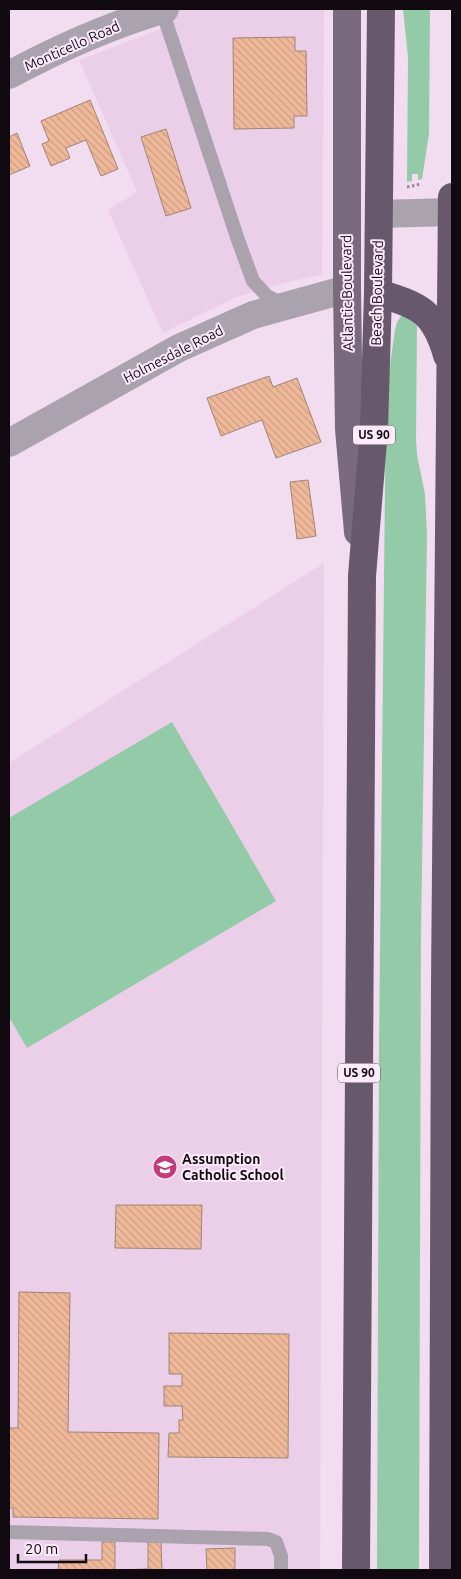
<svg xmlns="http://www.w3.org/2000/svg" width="461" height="1579" font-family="Ubuntu,sans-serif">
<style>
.built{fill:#ebcfe8}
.grass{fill:#93cba8}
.building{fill:url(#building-back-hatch);stroke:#9e8577}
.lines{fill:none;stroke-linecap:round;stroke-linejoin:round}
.path{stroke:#998897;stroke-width:3;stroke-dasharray:2.5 2.5;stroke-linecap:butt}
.lane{stroke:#aaa2ac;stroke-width:14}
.street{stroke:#aaa2ac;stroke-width:28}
.primary{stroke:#796b7d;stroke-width:28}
.highway{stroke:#67586c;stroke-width:28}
.labels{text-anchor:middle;stroke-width:4;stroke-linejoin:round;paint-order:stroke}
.shield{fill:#fdeafb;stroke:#574c56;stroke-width:1}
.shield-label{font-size:12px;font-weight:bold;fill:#100910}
.street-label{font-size:14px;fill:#100910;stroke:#fdeafb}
.poi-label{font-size:14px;font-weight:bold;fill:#100910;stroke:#fdeafb;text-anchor:start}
</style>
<defs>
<pattern id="building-back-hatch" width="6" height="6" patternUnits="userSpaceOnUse" patternTransform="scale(1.25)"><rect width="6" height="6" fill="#efb899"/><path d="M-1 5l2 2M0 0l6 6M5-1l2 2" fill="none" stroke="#cc9d83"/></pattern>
</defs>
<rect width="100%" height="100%" fill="#f2dcf0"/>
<!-- built -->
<g class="built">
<path d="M165,9h159l-2,265 -41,10 -47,14 -71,35 -55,-123 29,-18 -58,-132 87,-33z"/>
<path d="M324,563l-4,1007h-311v-807z"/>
</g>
<!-- grass -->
<g class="grass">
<path d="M403,9h27l-1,125 -7,45 -4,1v-6h-6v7l-5,1 1,-125z"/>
<path d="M402,315l15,9 -1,115 1,16 8,39 2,41 -6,399 -2,636h-42l2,-523 7,-654 9,-63 2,-8z"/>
<path d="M172,722l104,179 -249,147 -18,-31v-199z"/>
</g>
<!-- building -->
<g class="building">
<path d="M295,37v14h11l1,65h-13v12l-60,1 -1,-91z"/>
<path d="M90,100l28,69 -17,7 -15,-36 -20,8 4,10 -19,8 -9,-22 7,-3 -8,-20z"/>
<path d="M166,129l25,79 -25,8 -25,-79z"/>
<path d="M17,133l13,33 -21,9v-38z"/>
<path d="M269,376l4,11 24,-9 24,64 -45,16 -14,-38 -41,16 -14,-38z"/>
<path d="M308,480l8,56 -19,3 -7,-57z"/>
<path d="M116,1205h86l-1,44 -86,-1z"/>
<path d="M19,1292l51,1 -2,139 91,1 -1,86 -145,-2v-9h-4v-80h9z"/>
<path d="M169,1333l120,1 -1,124 -120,-1 1,-24h10v-13h4l-1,-14h-18v-20h18v-12h-13z"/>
<path d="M102,1542h13v28l33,-1v-27h13l1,28h-104l1,-10h43z"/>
<path d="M235,1548v22h-73h45l-1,-21z"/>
</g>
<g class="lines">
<!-- path -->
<path class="path" d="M407,187l14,-3"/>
<!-- lane -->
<g class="lane">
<path d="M162,10l76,230 15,41 14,15 18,9"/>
<path d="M9,1532l259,7 8,3 5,14v14"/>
</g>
<!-- street -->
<g class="street">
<path d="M9,75c50,-27 102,-50 156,-66"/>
<path d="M379,214l73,-2"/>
<path d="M9,443l170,-95 74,-33 94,-26"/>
</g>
<!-- primary -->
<path class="primary" d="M347,9v280l2,140 9,103"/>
<!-- highway -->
<g class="highway">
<path d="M378,293c41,13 56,17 69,62"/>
<path d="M356,1570l6,-994 12,-147 4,-136 3,-284"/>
<path d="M443,1570l2,-588 7,-785"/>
</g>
</g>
<!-- icons -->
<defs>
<symbol id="school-disc" viewBox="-11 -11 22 22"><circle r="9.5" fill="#c23b7b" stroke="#fdeafb"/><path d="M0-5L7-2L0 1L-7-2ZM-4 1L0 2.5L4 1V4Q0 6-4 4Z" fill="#fff"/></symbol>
</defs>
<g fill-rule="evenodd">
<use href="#school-disc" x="151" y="1153" width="28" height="28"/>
</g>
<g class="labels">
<!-- shield labels -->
<g class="shield">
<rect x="353" y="425.5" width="42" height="19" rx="4"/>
<rect x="338" y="1063.5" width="42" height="19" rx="4"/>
</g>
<g class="shield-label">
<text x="374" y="439">US 90</text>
<text x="359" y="1077">US 90</text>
</g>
<!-- street labels -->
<g class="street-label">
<text transform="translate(72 46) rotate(-24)" y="5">Monticello Road</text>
<text transform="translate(347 293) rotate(-91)" y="5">Atlantic Boulevard</text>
<text transform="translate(377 293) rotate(-89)" y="5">Beach Boulevard</text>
<text transform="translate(173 354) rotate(-27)" y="5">Holmesdale Road</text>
</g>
<!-- poi labels -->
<g class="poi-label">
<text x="182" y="1164">Assumption<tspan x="182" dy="16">Catholic School</tspan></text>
</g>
</g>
<!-- border -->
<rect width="461" height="1579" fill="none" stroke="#100910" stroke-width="20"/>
<!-- scale -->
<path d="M18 1554v8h68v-8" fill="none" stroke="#100910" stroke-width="2.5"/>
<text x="25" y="1554" font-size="15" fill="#100910" stroke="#fdeafb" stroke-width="4" paint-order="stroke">20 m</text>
</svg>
